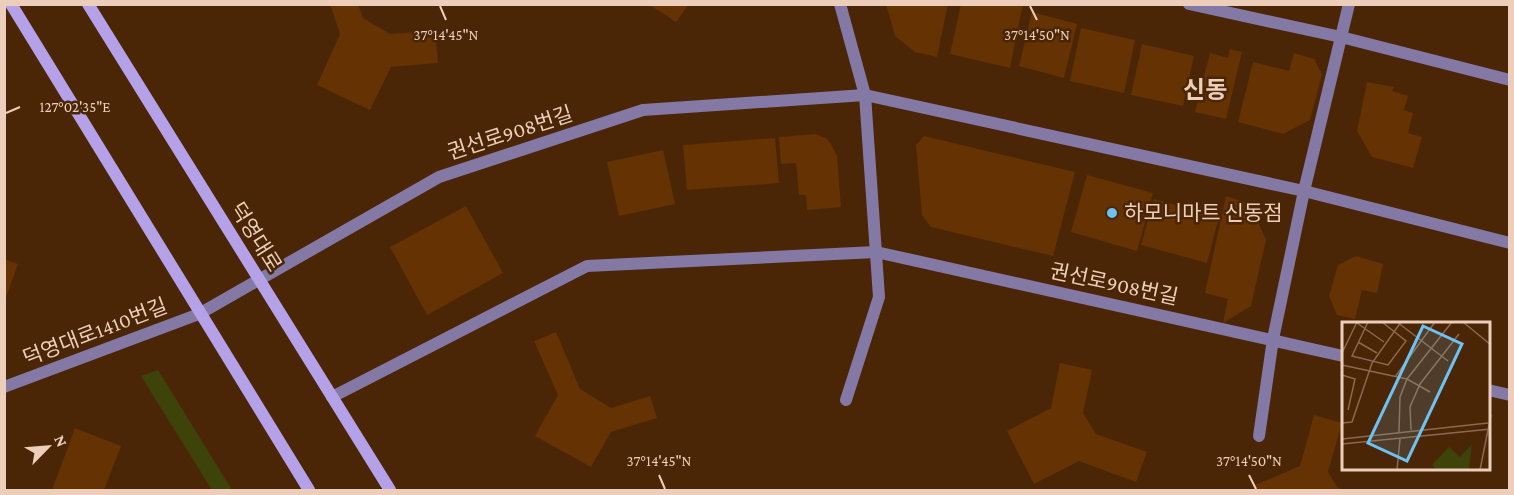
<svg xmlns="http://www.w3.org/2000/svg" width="1514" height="495" font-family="'Crimson Pro','Noto Sans KR',serif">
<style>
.green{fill:#3d4309}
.building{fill:#643203}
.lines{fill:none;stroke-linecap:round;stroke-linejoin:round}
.minor{stroke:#8479a5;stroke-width:12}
.secondary{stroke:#b4a1e8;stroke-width:12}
.ticks{fill:none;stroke:#ecceba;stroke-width:2}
.poi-dot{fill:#6ec2f3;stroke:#4a2607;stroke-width:2}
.labels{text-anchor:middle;stroke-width:5;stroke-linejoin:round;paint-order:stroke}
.street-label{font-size:21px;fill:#ecceba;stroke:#4a2607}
.poi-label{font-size:21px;fill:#ecceba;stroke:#4a2607;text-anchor:start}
.quarter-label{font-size:24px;font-weight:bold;fill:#ecceba;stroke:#4a2607}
.inset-road{fill:none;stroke:#8b694f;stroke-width:1.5}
.view{fill:#6ec2f3;fill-opacity:0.15;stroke:#6ec2f3;stroke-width:3}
.inset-edge{fill:none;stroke:#ecceba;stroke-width:3}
.ticks-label{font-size:15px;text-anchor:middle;fill:#ecceba;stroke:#4a2607;stroke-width:5;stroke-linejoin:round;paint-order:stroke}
</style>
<rect width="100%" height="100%" fill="#4a2607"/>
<!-- green -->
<path class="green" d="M158,370l74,120h-20l-71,-114z"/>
<!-- building -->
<g class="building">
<path d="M330,4h28l5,14 27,16 45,-3 3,32 -47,4 -21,43 -53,-25 23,-51z"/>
<path d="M648,4h41l-13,18z"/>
<path d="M886,4h62l-11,53 -22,-5 -20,-16z"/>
<path d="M961,4h62l-13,64 -60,-14z"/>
<path d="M1032,12l45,12 -13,54 -45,-12z"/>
<path d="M1081,28l54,12 -11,53 -54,-12z"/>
<path d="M1142,44l52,12 -11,50 -52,-11z"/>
<path d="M1230,49l12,3 -16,67 -31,-7 15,-59 18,5z"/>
<path d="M1294,53l20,6 8,15 -12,46 -27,14 -45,-12 15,-60 36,9z"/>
<path d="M1367,82l27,5 -2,4 16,5 -4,14 9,3 -5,20 14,4 -9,31 -41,-11 -15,-26z"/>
<path d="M815,134l11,4 5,6 6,12 4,51 -34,3 -1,-15h-7l-3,-32 -15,1 -2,-27z"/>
<path d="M924,136l151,36 -22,84 -122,-29 -9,-12 -6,-70z"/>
<path d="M775,138l4,45 -92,7 -4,-45z"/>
<path d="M663,150l12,54 -56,12 -12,-54z"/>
<path d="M1087,175l66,18 -16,58 -66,-19z"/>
<path d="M1226,196l24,8 16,36 -15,66 -28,17 5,-24 -23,-6z"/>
<path d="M1154,199l65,18 -12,46 -66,-18z"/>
<path d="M466,206l37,67 -76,42 -37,-68z"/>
<path d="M1356,256l27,8 -6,29 -15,-3 -7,29 -18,-4 -8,-19 9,-31z"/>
<path d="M4,259l14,5 -13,36h-1z"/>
<path d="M556,332l24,57 31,19 39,-12 7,22 -46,14 -20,35 -56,-31 23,-41 -24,-54z"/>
<path d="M1060,363l32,7 -9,43 13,21 51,18 -11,30 -57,-21 -45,23 -27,-53 44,-23z"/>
<path d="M1314,415l28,8 -14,49 10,16 7,2h-88l-2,-5 45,-19z"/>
<path d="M75,428l46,18 -17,44h-52z"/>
</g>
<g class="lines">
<!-- minor -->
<g class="minor">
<path d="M840,4l25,91 14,202 -33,103"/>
<path d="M1189,4l152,33 169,43"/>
<path d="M4,387l195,-73 240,-137 204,-67 222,-15 439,96 206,52"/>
<path d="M1488,390l22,5"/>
<path d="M332,397l255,-131 289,-14 467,104"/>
<path d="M1259,436l14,-97 31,-148 45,-187"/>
</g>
<!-- secondary -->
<g class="secondary">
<path d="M11,4l298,486"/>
<path d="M88,4l302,486"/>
</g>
</g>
<!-- ticks -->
<path class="ticks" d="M440,6l6,14M1030,6l7,14M6,113l14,-6M659,475l6,14M1249,475l7,14"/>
<!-- markers -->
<circle class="poi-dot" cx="1112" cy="213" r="6"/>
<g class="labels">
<!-- street labels -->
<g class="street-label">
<text transform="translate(510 133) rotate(-18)" y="7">권선로908번길</text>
<text transform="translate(256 237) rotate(58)" y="7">덕영대로</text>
<text transform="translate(1114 284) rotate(12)" y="7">권선로908번길</text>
<text transform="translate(95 332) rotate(-21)" y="7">덕영대로1410번길</text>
</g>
<!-- poi labels -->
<g class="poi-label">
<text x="1124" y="220">하모니마트 신동점</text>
</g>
<!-- quarter labels -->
<g class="quarter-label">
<text x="1205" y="98">신동</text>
</g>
</g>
<!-- overview -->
<g transform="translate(1342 322)">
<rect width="148" height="148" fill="#4a2607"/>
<path d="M130,122l-3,26h-32l-5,-5 17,-18 11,10z" fill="#3d4309"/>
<path class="inset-road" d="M26,0l-16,34 36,9 18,-24 -24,-19M55,0l51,39M121,0l28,23M15,1l27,19M16,20l19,11M0,31l15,-31M0,43l65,14 23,13M0,53l13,4 -7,31M53,55l40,-55M0,101l10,-1 20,-59 29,-41M69,108l-1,-23 10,-23 39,-50M57,110l1,-35 7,-18 45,-57M0,117l146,-16M0,122l149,-15M55,148l3,-31M138,148l11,-55"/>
<path class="view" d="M81,4l39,18 -55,117 -39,-18z"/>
<rect width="148" height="148" class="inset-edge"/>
</g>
<g class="ticks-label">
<text x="446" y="40">37°14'45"N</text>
<text x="1037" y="40">37°14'50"N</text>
<text x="75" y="112">127°02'35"E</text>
<text x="659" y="466">37°14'45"N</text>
<text x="1249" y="466">37°14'50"N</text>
</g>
<!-- border -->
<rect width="1514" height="495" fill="none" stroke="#ecceba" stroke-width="12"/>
<!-- north arrow -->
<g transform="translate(48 447) rotate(65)" stroke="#4a2607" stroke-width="4.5" paint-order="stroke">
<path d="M0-4.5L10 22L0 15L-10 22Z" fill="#ecceba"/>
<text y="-9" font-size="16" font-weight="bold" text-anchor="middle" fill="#ecceba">N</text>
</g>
</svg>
